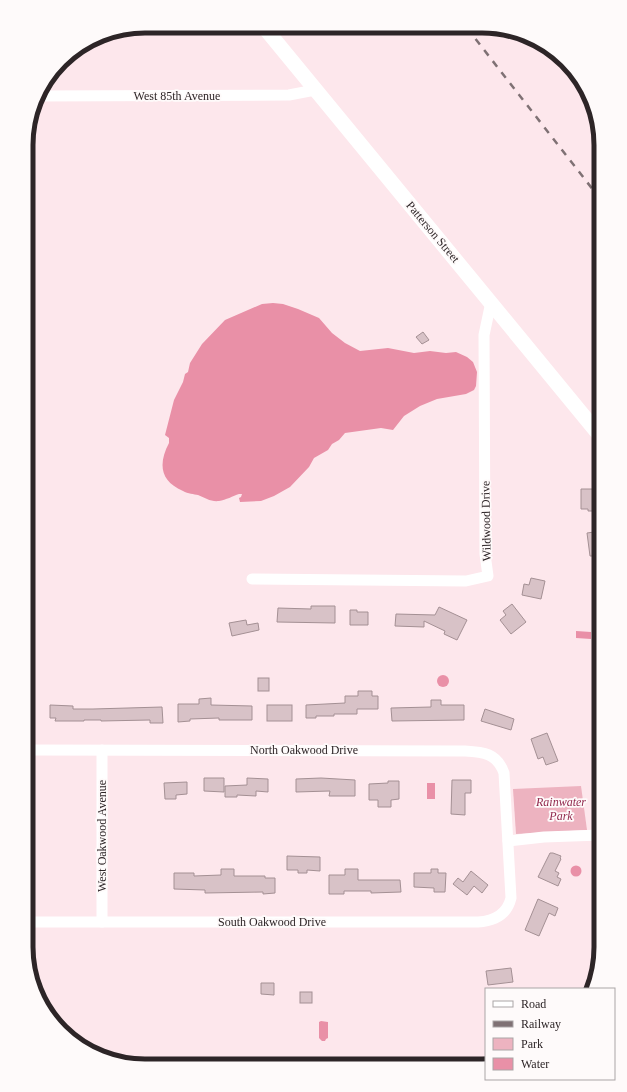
<svg xmlns="http://www.w3.org/2000/svg" width="627" height="1092" font-family="'Times New Roman',serif">
<style>
.green{fill:#edb3c0}
.water{fill:#e990a7}
.building{fill:#d8c2c7;stroke:#a49094}
.lines{fill:none;stroke-linecap:round;stroke-linejoin:round}
.street{stroke:#fff;stroke-width:11}
.secondary{stroke:#fff;stroke-width:15}
.rail{stroke:#7f7174;stroke-width:2.5;stroke-dasharray:7 7;stroke-linecap:butt}
.labels{text-anchor:middle;stroke-width:3.5;stroke-linejoin:round;paint-order:stroke}
.street-label{font-size:12px;fill:#2d2527;stroke:#fefafa}
.park-label{font-size:12px;font-style:italic;fill:#922a4e;stroke:#fefafa}
.rim{fill:none;stroke:#2d2527;stroke-width:5}
</style>
<rect width="100%" height="100%" fill="#fde7ec"/>
<!-- green -->
<path class="green" d="M581,786l6,44 -71,4 -3,-45z"/>
<!-- water -->
<g class="water">
<path d="M273,303l10,1 15,5 21,9 13,15 13,10 15,8 28,-3 26,5 16,-2 16,2 10,-1 11,5 6,5 4,10 -1,14 -2,4 -8,4 -29,5 -17,7 -16,10 -11,14 -12,-2 -36,5 -6,7 -7,4 -4,6 -14,8 -5,9 -19,20 -16,9 -13,5 -21,1 -1,-4 2,-1 1,-3h-3c-6,2 -13,6 -20,7 -8,1 -14,-3 -21,-6 -4,-1 -10,-1 -15,-4 -23,-10 -25,-27 -14,-48v-5l-4,-3 9,-35 9,-18 2,-8 3,-2 2,-9 12,-19 23,-24 37,-16z"/>
<path d="M576,631l15,1v7l-15,-1z"/>
<circle cx="443" cy="681" r="6"/>
<rect x="427" y="783" width="8" height="16"/>
<circle cx="576" cy="871" r="5.5"/>
<path d="M321,1021l7,1v16l-2,1 -1,2h-3l-3,-3v-16z"/>
</g>
<!-- building -->
<g class="building">
<path d="M423,332l6,8 -7,4 -6,-7z"/>
<path d="M581,489h13v7h5v15h-11v-2h-7z"/>
<path d="M601,531v26l-7,2 -1,-3h-3l-3,-23z"/>
<path d="M531,578l14,3 -4,18 -19,-4 2,-11 5,1z"/>
<path d="M512,604l14,18 -15,12 -11,-14 6,-5 -3,-4z"/>
<path d="M311,606h24v17l-58,-1 1,-14 33,1z"/>
<path d="M439,607l28,13 -10,20 -13,-6 1,-3 -21,-10v6l-29,-1 1,-12 39,1z"/>
<path d="M350,610h7v2h11v13h-18z"/>
<path d="M246,620l1,5 11,-2 1,7 -27,6 -3,-13z"/>
<rect x="258" y="678" width="11" height="13"/>
<path d="M358,691h14v5h6v13h-21v5h-23v2h-18v2h-10v-13l39,-2v-7h13z"/>
<path d="M211,698v7l41,1v14h-33v-2l-29,1v2l-12,1v-18h21v-5z"/>
<path d="M431,700h10v5h23v15l-72,1 -1,-13 40,-1z"/>
<path d="M50,705l23,1v3h20l69,-2 1,16h-13v-3l-49,1v-1h-17v1h-29l1,-3h-6z"/>
<rect x="267" y="705" width="25" height="16"/>
<path d="M485,709l29,10 -3,11 -30,-9z"/>
<path d="M547,733l11,28 -12,4 -3,-8 -5,2 -7,-20z"/>
<path d="M204,778h20v14l-20,-1z"/>
<path d="M247,778l21,1v13l-12,-1v5l-19,-1v2h-12v-11l22,-1z"/>
<path d="M321,778l34,2v16h-26l1,-5 -34,1v-13z"/>
<path d="M452,780h19v13h-6v22l-14,-1z"/>
<path d="M388,781h11v18l-8,1v7h-13v-7h-9v-16l19,-1z"/>
<path d="M187,782v12l-11,1v4h-11l-1,-16z"/>
<path d="M550,853h3l8,3 -1,2 1,1 -6,12 4,2 -2,4 4,2 -3,7 -20,-9z"/>
<path d="M287,856l33,1v14l-13,-1v3h-9v-3h-11z"/>
<path d="M221,869h13v7h31v2h10v15l-12,1v-2l-58,1v-3l-31,-1v-16h20v3l27,-1z"/>
<path d="M345,869h13v11h42l1,12 -30,1v-2h-27v3h-15v-19h16z"/>
<path d="M431,869h7v4h8l-1,19h-11v-4l-20,-1v-14h17z"/>
<path d="M471,871l17,14 -6,8 -8,-7 -7,9 -14,-11 5,-6 5,4z"/>
<path d="M538,899l20,9 -3,8 -6,-3 -10,23 -14,-6z"/>
<path d="M511,968l2,14 -25,3 -2,-14z"/>
<path d="M261,983h13v12l-13,-1z"/>
<rect x="300" y="992" width="12" height="11"/>
</g>
<g class="lines">
<!-- street -->
<g class="street">
<path d="M37,96l252,-1 26,-5"/>
<path d="M252,579l214,2 22,-5 -3,-22 -1,-219 7,-33"/>
<path d="M26,750l439,1c18,1 32,2 39,22l7,125c-4,17 -17,23 -33,24h-450"/>
<path d="M508,841l36,-4 57,-2"/>
<path d="M102,922v-172"/>
</g>
<!-- secondary -->
<path class="secondary" d="M264,27l337,410"/>
<!-- rail -->
<path class="rail" d="M467,28l134,172"/>
</g>
<g class="labels">
<!-- street labels -->
<g class="street-label">
<text x="177" y="100">West 85th Avenue</text>
<text transform="translate(433 232) rotate(50)" y="4">Patterson Street</text>
<text transform="translate(486 521) rotate(-91)" y="4">Wildwood Drive</text>
<text x="304" y="754">North Oakwood Drive</text>
<text transform="translate(102 836) rotate(-90)" y="4">West Oakwood Avenue</text>
<text x="272" y="926">South Oakwood Drive</text>
</g>
<!-- park labels -->
<g class="park-label">
<text x="561" y="806">Rainwater<tspan x="561" dy="14">Park</tspan></text>
</g>
</g>
<!-- crop -->
<path d="M0 0H627V1092H0ZM145 33H482A112 112 0 0 1 594 145V947A112 112 0 0 1 482 1059H145A112 112 0 0 1 33 947V145A112 112 0 0 1 145 33Z" fill="#fefafa" fill-rule="evenodd"/>
<path class="rim" d="M145 33H482A112 112 0 0 1 594 145V947A112 112 0 0 1 482 1059H145A112 112 0 0 1 33 947V145A112 112 0 0 1 145 33Z"/>
<!-- legend -->
<rect x="485" y="988" width="130" height="92" fill="#fefafa" stroke="#aaa5a6"/>
<rect x="493" y="1001" width="20" height="6" fill="#ffffff" stroke="#aaa5a6"/>
<text x="521" y="1008" font-size="12" fill="#2d2527">Road</text>
<rect x="493" y="1021" width="20" height="6" fill="#7f7174" stroke="#aaa5a6"/>
<text x="521" y="1028" font-size="12" fill="#2d2527">Railway</text>
<rect x="493" y="1038" width="20" height="12" fill="#edb3c0" stroke="#aaa5a6"/>
<text x="521" y="1048" font-size="12" fill="#2d2527">Park</text>
<rect x="493" y="1058" width="20" height="12" fill="#e990a7" stroke="#aaa5a6"/>
<text x="521" y="1068" font-size="12" fill="#2d2527">Water</text>
</svg>
